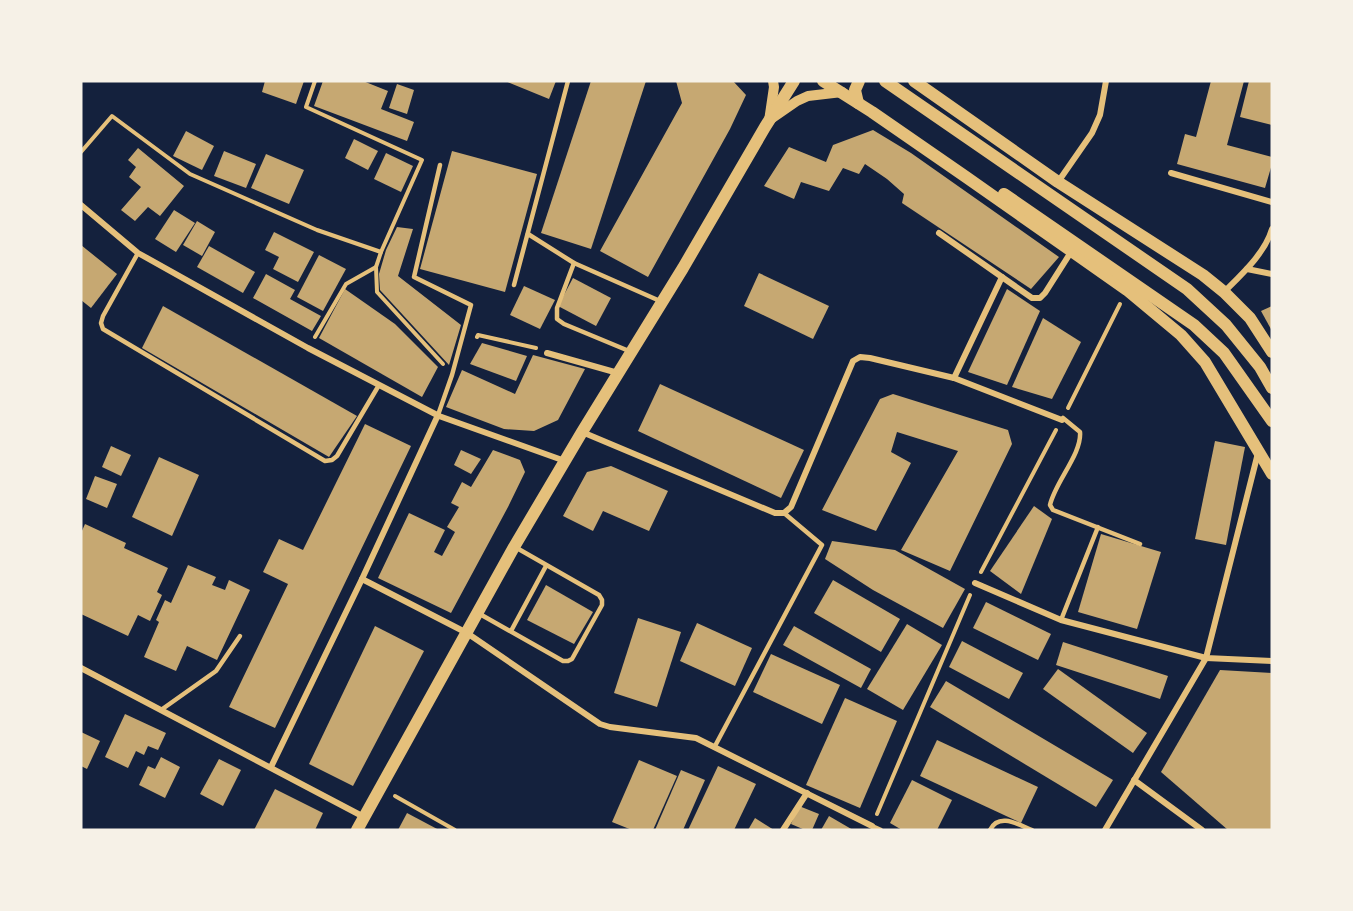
<svg xmlns="http://www.w3.org/2000/svg" width="1353" height="911" font-family="Helvetica,sans-serif">
<style>
.building{fill:#c6a872}
.lines{fill:none;stroke-linecap:round;stroke-linejoin:round}
.path{stroke:#e5c07b;stroke-width:4}
.service{stroke:#e5c07b;stroke-width:4.5}
.minor{stroke:#e5c07b;stroke-width:6}
.tertiary{stroke:#e5c07b;stroke-width:10}
.secondary{stroke:#e5c07b;stroke-width:12}
</style>
<rect width="100%" height="100%" fill="#14213d"/>
<!-- building -->
<g class="building">
<path d="M265,81h39l-8,23 -34,-12z"/>
<path d="M323,81h40l25,10 -7,18 33,13 -7,19 -93,-35z"/>
<path d="M505,81h51l-7,18z"/>
<path d="M591,81h55l-55,168 -50,-16z"/>
<path d="M676,81h57l13,14 -16,34 -82,148 -48,-26 82,-148z"/>
<path d="M1211,81h33l-17,64 45,12v7l-7,24 -88,-24 8,-30 11,3z"/>
<path d="M1249,81h23v44l-32,-8z"/>
<path d="M397,84l17,6 -7,24 -18,-6z"/>
<path d="M873,130l38,23 148,104 -28,32 -129,-86 2,-9 -17,-15 -22,-15 -6,10 -16,-6 -14,23 -28,-9 -7,17 -30,-13 25,-39 37,15 7,-17z"/>
<path d="M186,131l28,15 -12,24 -29,-14z"/>
<path d="M354,139l24,12 -10,19 -23,-12z"/>
<path d="M138,148l46,38 -24,30 -12,-9 -13,14 -14,-11 20,-23 -12,-10 7,-10 -8,-7z"/>
<path d="M224,151l32,13 -10,24 -32,-12z"/>
<path d="M452,151l85,23 -32,118 -85,-23z"/>
<path d="M386,153l27,13 -12,26 -27,-13z"/>
<path d="M266,154l38,16 -15,34 -38,-16z"/>
<path d="M174,210l21,13 -19,29 -21,-13z"/>
<path d="M197,221l18,11 -13,24 -19,-11z"/>
<path d="M397,227l16,2 -15,47 63,49 -12,40 -69,-75 -1,-16 7,-24z"/>
<path d="M274,232l40,20 -16,30 -25,-13 6,-12 -14,-7z"/>
<path d="M81,245l36,29 -26,34 -10,-8z"/>
<path d="M209,246l46,26 -12,21 -46,-26z"/>
<path d="M319,255l27,14 -23,42 -26,-14z"/>
<path d="M759,273l70,33 -16,33 -69,-33z"/>
<path d="M266,274l29,16 -5,9 31,17 -9,15 -59,-33z"/>
<path d="M573,278l38,20 -15,28 -38,-20z"/>
<path d="M524,286l31,14 -15,29 -30,-14z"/>
<path d="M345,289l50,35 43,43 -16,30 -103,-59z"/>
<path d="M1007,289l33,22 -33,74 -39,-13z"/>
<path d="M163,306l194,110 -28,41 -187,-109z"/>
<path d="M1272,306v25l-11,-20z"/>
<path d="M1043,318l38,24 -29,57 -40,-12z"/>
<path d="M482,343l45,13 -11,25 -46,-17z"/>
<path d="M533,355l52,14 -27,51 -24,11 -30,-2 -58,-22 16,-37 53,24z"/>
<path d="M660,384l144,66 -23,48 -143,-67z"/>
<path d="M893,394l115,36 4,14 -62,127 -49,-21 57,-99 -61,-19 -6,20 20,11 -35,68 -54,-21 58,-111z"/>
<path d="M365,424l46,22 -136,282 -46,-21 59,-123 -25,-12 16,-33 24,11z"/>
<path d="M1215,441l30,6 -19,98 -31,-6z"/>
<path d="M111,446l20,9 -10,21 -19,-9z"/>
<path d="M461,450l20,9 -10,15 -17,-9z"/>
<path d="M493,450l27,10 5,12 -17,35 -57,106 -73,-35 31,-65 36,17 -11,22 8,4 13,-24 -8,-5 12,-20 -8,-4 11,-21 9,5z"/>
<path d="M159,457l40,18 -27,61 -40,-19z"/>
<path d="M611,466l57,25 -19,40 -46,-20 -10,20 -30,-15 24,-44z"/>
<path d="M95,476l22,8 -10,24 -21,-9z"/>
<path d="M1034,506l18,13 -31,75 -31,-23z"/>
<path d="M85,524l41,19 -2,5 44,20 -11,24 5,3 -12,26 -12,-6 -10,21 -47,-22v-81z"/>
<path d="M1101,534l60,18 -24,77 -59,-17z"/>
<path d="M832,541l63,9 70,39 -22,39 -70,-38 -48,-31z"/>
<path d="M188,565l28,12 -4,8 13,5 4,-10 21,10 -33,70 -30,-14 -11,25 -32,-14 15,-35 -3,-2 9,-20 6,3z"/>
<path d="M833,580l67,39 -19,33 -67,-39z"/>
<path d="M546,585l47,27 -19,32 -47,-24z"/>
<path d="M986,602l65,32 -13,26 -65,-32z"/>
<path d="M638,618l43,14 -24,75 -43,-14z"/>
<path d="M697,623l55,25 -17,38 -55,-25z"/>
<path d="M907,624l35,21 -39,65 -36,-21z"/>
<path d="M375,626l49,25 -71,135 -44,-22z"/>
<path d="M794,626l77,43 -10,19 -78,-43z"/>
<path d="M962,641l61,32 -14,26 -60,-32z"/>
<path d="M1063,642l105,34 -8,23 -104,-34z"/>
<path d="M771,654l69,31 -18,39 -69,-32z"/>
<path d="M1058,669l89,64 -14,20 -90,-64z"/>
<path d="M1220,670l52,3v157h-44l-67,-58z"/>
<path d="M946,681l167,99 -17,27 -166,-100z"/>
<path d="M845,698l52,23 -37,87 -54,-23z"/>
<path d="M125,714l41,19 -8,17 -10,-4 -4,9 -8,-4 -8,17 -23,-11z"/>
<path d="M81,732l19,9 -13,28 -6,-3z"/>
<path d="M937,740l101,47 -17,36 -101,-47z"/>
<path d="M161,757l19,10 -15,31 -26,-13 9,-19 7,3z"/>
<path d="M219,759l22,11 -18,36 -23,-12z"/>
<path d="M639,760l38,16 -24,54h-21l-20,-8z"/>
<path d="M718,766l38,18 -22,46h-46z"/>
<path d="M681,770l24,10 -22,50h-28z"/>
<path d="M912,780l40,20 -15,30h-35l-12,-7z"/>
<path d="M275,789l48,24 -8,17h-61z"/>
<path d="M799,806l20,8 -7,16h-7l-14,-6z"/>
<path d="M407,813l32,17h-41z"/>
<path d="M829,816l24,14h-32z"/>
<path d="M755,818l19,12h-26z"/>
</g>
<g class="lines">
<!-- path -->
<g class="path">
<path d="M81,152l31,-36 78,58 127,56 64,22"/>
<path d="M376,267l1,25 66,72"/>
<path d="M315,337l31,-53 30,-17 5,-15 41,-92 -116,-53 9,-26"/>
<path d="M477,337l1,-2 58,13"/>
<path d="M1068,408l52,-104"/>
<path d="M981,572l75,-142"/>
<path d="M395,796l60,34"/>
<path d="M877,814l93,-219"/>
</g>
<!-- service -->
<g class="service">
<path d="M528,234l46,29 86,38"/>
<path d="M138,253l-35,63 -2,7 2,6 222,132 7,-1 5,-4 42,-71"/>
<path d="M574,263l-17,45v11l7,5 65,27"/>
<path d="M514,285l54,-204"/>
<path d="M438,415l14,-40 19,-70 -57,-28 26,-112"/>
<path d="M1063,418l17,14c2,22 -25,50 -30,73l3,5 87,34"/>
<path d="M478,613l85,48h5l4,-2 30,-54v-5l-3,-5 -84,-48"/>
<path d="M1061,620l37,-93"/>
<path d="M511,631l35,-65"/>
<path d="M161,710l55,-39 24,-35"/>
<path d="M715,746l107,-201 -38,-32"/>
<path d="M872,826l9,4"/>
<path d="M990,830c9,-18 29,-5 42,0"/>
</g>
<!-- minor -->
<g class="minor">
<path d="M1171,173l101,29"/>
<path d="M1058,182l34,-49 8,-18 6,-34"/>
<path d="M81,205l57,48 170,95 131,68 126,45"/>
<path d="M939,233l93,65h8l5,-5 26,-41"/>
<path d="M1247,269l25,5"/>
<path d="M1224,292c18,-18 41,-39 48,-63"/>
<path d="M547,353l71,20"/>
<path d="M954,378l48,-101"/>
<path d="M582,432l193,81h9l7,-6 62,-146 7,-4 10,1 84,20 108,42"/>
<path d="M362,579l105,54 133,91 10,3 86,11 176,88"/>
<path d="M975,583l86,37 145,38 66,3"/>
<path d="M81,668l283,149"/>
<path d="M271,767l91,-188 76,-164"/>
<path d="M1134,780l68,50"/>
<path d="M783,830l24,-37"/>
<path d="M1105,830l101,-172 52,-205"/>
</g>
<!-- tertiary -->
<g class="tertiary">
<path d="M771,119l26,-18 11,-5 34,-4"/>
<path d="M769,121l5,-34 -1,-6"/>
</g>
<!-- secondary -->
<g class="secondary">
<path d="M823,81l49,31 94,65 161,113 54,45 24,27 67,112"/>
<path d="M885,81l302,208 39,36 34,42 12,21"/>
<path d="M914,81l144,101 145,93 21,17 26,26 22,34"/>
<path d="M858,103l-3,-13 4,-9"/>
<path d="M1004,194l190,131 30,28 48,68"/>
<path d="M357,830l157,-283 68,-115 101,-164 82,-141 29,-46"/>
</g>
</g>
<!-- border -->
<rect width="1353" height="911" fill="none" stroke="#f6f1e7" stroke-width="165"/>
</svg>
